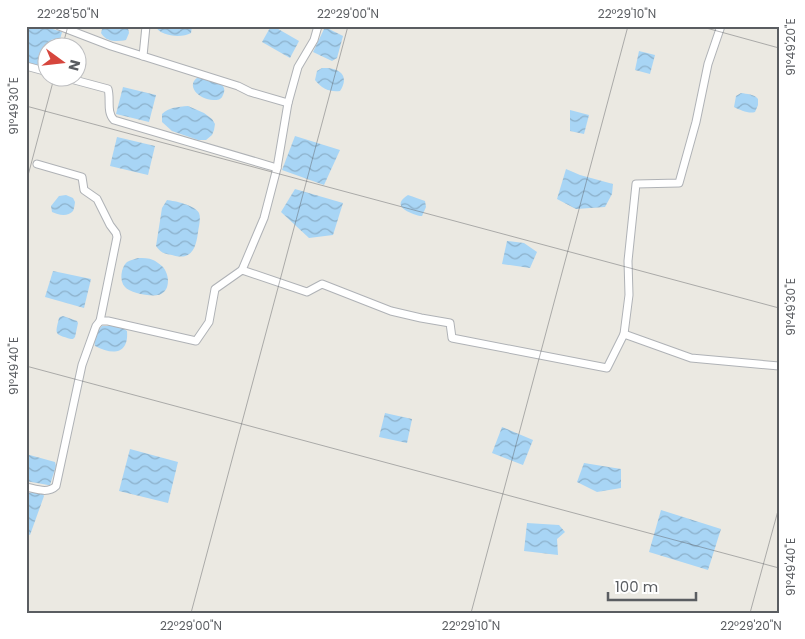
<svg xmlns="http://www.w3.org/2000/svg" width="805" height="639" font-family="Poppins,sans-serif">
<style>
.water{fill:url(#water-waves)}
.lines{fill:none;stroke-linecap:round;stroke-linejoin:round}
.minor-casing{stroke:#afb2b6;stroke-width:9}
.minor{stroke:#fff;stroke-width:7}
.ticks{fill:none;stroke:#5a5d61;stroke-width:1;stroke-opacity:0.45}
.neatline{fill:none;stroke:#5a5d61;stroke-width:2}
.ticks-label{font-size:12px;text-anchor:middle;fill:#5a5d61}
</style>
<defs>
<pattern id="water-waves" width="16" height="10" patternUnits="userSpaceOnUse" patternTransform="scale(1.25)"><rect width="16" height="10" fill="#a8d5f5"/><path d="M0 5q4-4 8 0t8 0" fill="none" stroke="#8cb0ca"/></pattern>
</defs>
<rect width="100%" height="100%" fill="#ebe9e2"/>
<!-- water -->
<g class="water">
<path d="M26,26h17l19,6 -4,15 -10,1 -1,20 -21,-6z"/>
<path d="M103,26h21l4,2 1,5 -3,7c-9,2 -20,2 -25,-7z"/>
<path d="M155,26h37l-1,7c-9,5 -30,4 -36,-7z"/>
<path d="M271,26h2l26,15 -9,17 -28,-16z"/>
<path d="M325,27l18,9 -6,22 -5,3 -19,-9z"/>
<path d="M639,51l16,4 -5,19 -15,-4z"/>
<path d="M322,68c15,-1 29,6 18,23 -11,1 -18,-2 -25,-11l2,-9z"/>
<path d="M200,76c9,3 30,6 23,19 -2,5 -5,5 -10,5 -13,0 -30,-15 -13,-24z"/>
<path d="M123,87l33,8 -7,27 -33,-8z"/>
<path d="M741,93c6,1 13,1 17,6v6l-3,7c-6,2 -15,-2 -21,-5l2,-11z"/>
<path d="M188,106l16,7 8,6 3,5 -1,6 -2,5 -6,5h-8l-26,-9 -10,-9v-8c7,-7 16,-7 26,-8z"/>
<path d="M570,110l19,5 -5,19 -14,-3z"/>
<path d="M295,136l45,14 -16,35 -42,-15z"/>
<path d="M117,137l38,9 -7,29 -38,-9z"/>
<path d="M566,169l14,6 33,9 -1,10 -7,13 -29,2 -19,-10z"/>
<path d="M295,189l48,14 -10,32 -24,3 -28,-26z"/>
<path d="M66,195l7,3 2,4c0,1 -1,7 -2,9 -5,6 -15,4 -21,1l-1,-6 8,-10z"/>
<path d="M408,195l17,6 1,6 -4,9h-2c-11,-3 -30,-10 -12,-21z"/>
<path d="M167,200c8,1 28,5 32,13 2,5 0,13 -1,19 -2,17 -7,29 -26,23 -8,-1 -12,-3 -16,-9l6,-38z"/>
<path d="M507,241l17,2 13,9 -7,16 -28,-4z"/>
<path d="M138,258c5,0 11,0 15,2 3,1 8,5 10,7 6,7 8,22 -2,27 -7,4 -31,-1 -36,-7 -6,-6 -4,-20 2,-25 3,-2 8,-3 11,-4z"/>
<path d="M53,271l38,8 -7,29 -39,-11z"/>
<path d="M63,316l14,5 1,2 -3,14 -2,2h-2c-17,-5 -16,-4 -12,-21l1,-1z"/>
<path d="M102,326c9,0 18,-1 25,5 2,24 -15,24 -32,15 -2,-8 1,-14 7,-20z"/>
<path d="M385,413l27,6 -5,24 -28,-6z"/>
<path d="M502,427l31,13 -10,25 -31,-12z"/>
<path d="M130,449l48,13 -10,41 -49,-12z"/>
<path d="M26,454l29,8 1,4 -6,19h-2l-22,-4z"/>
<path d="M584,463l37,6v19l-24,4 -20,-10z"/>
<path d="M32,492l11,2 1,2 -14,39 -4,-2v-30l3,-10z"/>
<path d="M661,510l60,19 -13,41 -59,-18z"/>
<path d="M527,523l32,2 6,7 -8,7 1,16 -34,-4z"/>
</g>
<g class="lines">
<defs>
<g id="minor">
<path d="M59,26l52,20 127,40 12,6 38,11"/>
<path d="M143,56l3,-30"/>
<path d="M26,66l22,6"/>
<path d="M67,78l41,11c3,10 -2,23 6,31l163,48"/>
<path d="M37,164l45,13 2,13 13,9 13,26 6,8 1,4 -17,84"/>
<path d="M242,270l22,-52 13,-50 11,-65 10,-36 16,-27 4,-14"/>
<path d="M624,334l5,-39 -1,-34 8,-77 43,-1 17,-61 12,-58 13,-38"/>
<path d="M26,487c10,2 22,7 30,-1l26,-121 14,-39 4,-5h8l88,20 13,-19 6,-33 27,-19 65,22 15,-8 69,27 30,7 29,5 2,15 155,30 17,-34 67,24 88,8"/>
</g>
</defs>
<!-- minor casing -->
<use href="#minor" class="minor-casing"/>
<!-- minor -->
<use href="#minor" class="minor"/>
</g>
<!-- ticks -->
<path class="ticks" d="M699,26l80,22M62,48l6,-22M26,106l753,202M26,183l28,-105M26,366l753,202M191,613l157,-587M471,613l157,-587M750,613l29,-106"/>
<!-- border -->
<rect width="805" height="639" fill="none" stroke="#ffffff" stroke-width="55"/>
<!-- north arrow -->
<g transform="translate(62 62) rotate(105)"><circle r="24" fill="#ffffff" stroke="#bdbec0"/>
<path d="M0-4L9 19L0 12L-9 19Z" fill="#d6463d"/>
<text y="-8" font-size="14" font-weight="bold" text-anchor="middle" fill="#5a5d61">N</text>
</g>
<!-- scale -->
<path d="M608 592v8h88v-8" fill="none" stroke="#5a5d61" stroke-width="2.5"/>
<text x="615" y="592" font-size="15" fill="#5a5d61" stroke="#ffffff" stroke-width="4" paint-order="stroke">100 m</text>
<rect x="28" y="28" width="750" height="584" class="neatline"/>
<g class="ticks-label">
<text x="68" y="18">22°28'50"N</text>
<text x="348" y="18">22°29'00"N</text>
<text x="627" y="18">22°29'10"N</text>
<text transform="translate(791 47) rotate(-90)" y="4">91°49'20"E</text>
<text transform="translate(14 106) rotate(-90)" y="4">91°49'30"E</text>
<text transform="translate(791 307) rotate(-90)" y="4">91°49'30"E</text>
<text transform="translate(14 366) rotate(-90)" y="4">91°49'40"E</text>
<text transform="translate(791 567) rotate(-90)" y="4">91°49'40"E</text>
<text x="191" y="630">22°29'00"N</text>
<text x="471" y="630">22°29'10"N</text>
<text x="751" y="630">22°29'20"N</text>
</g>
</svg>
